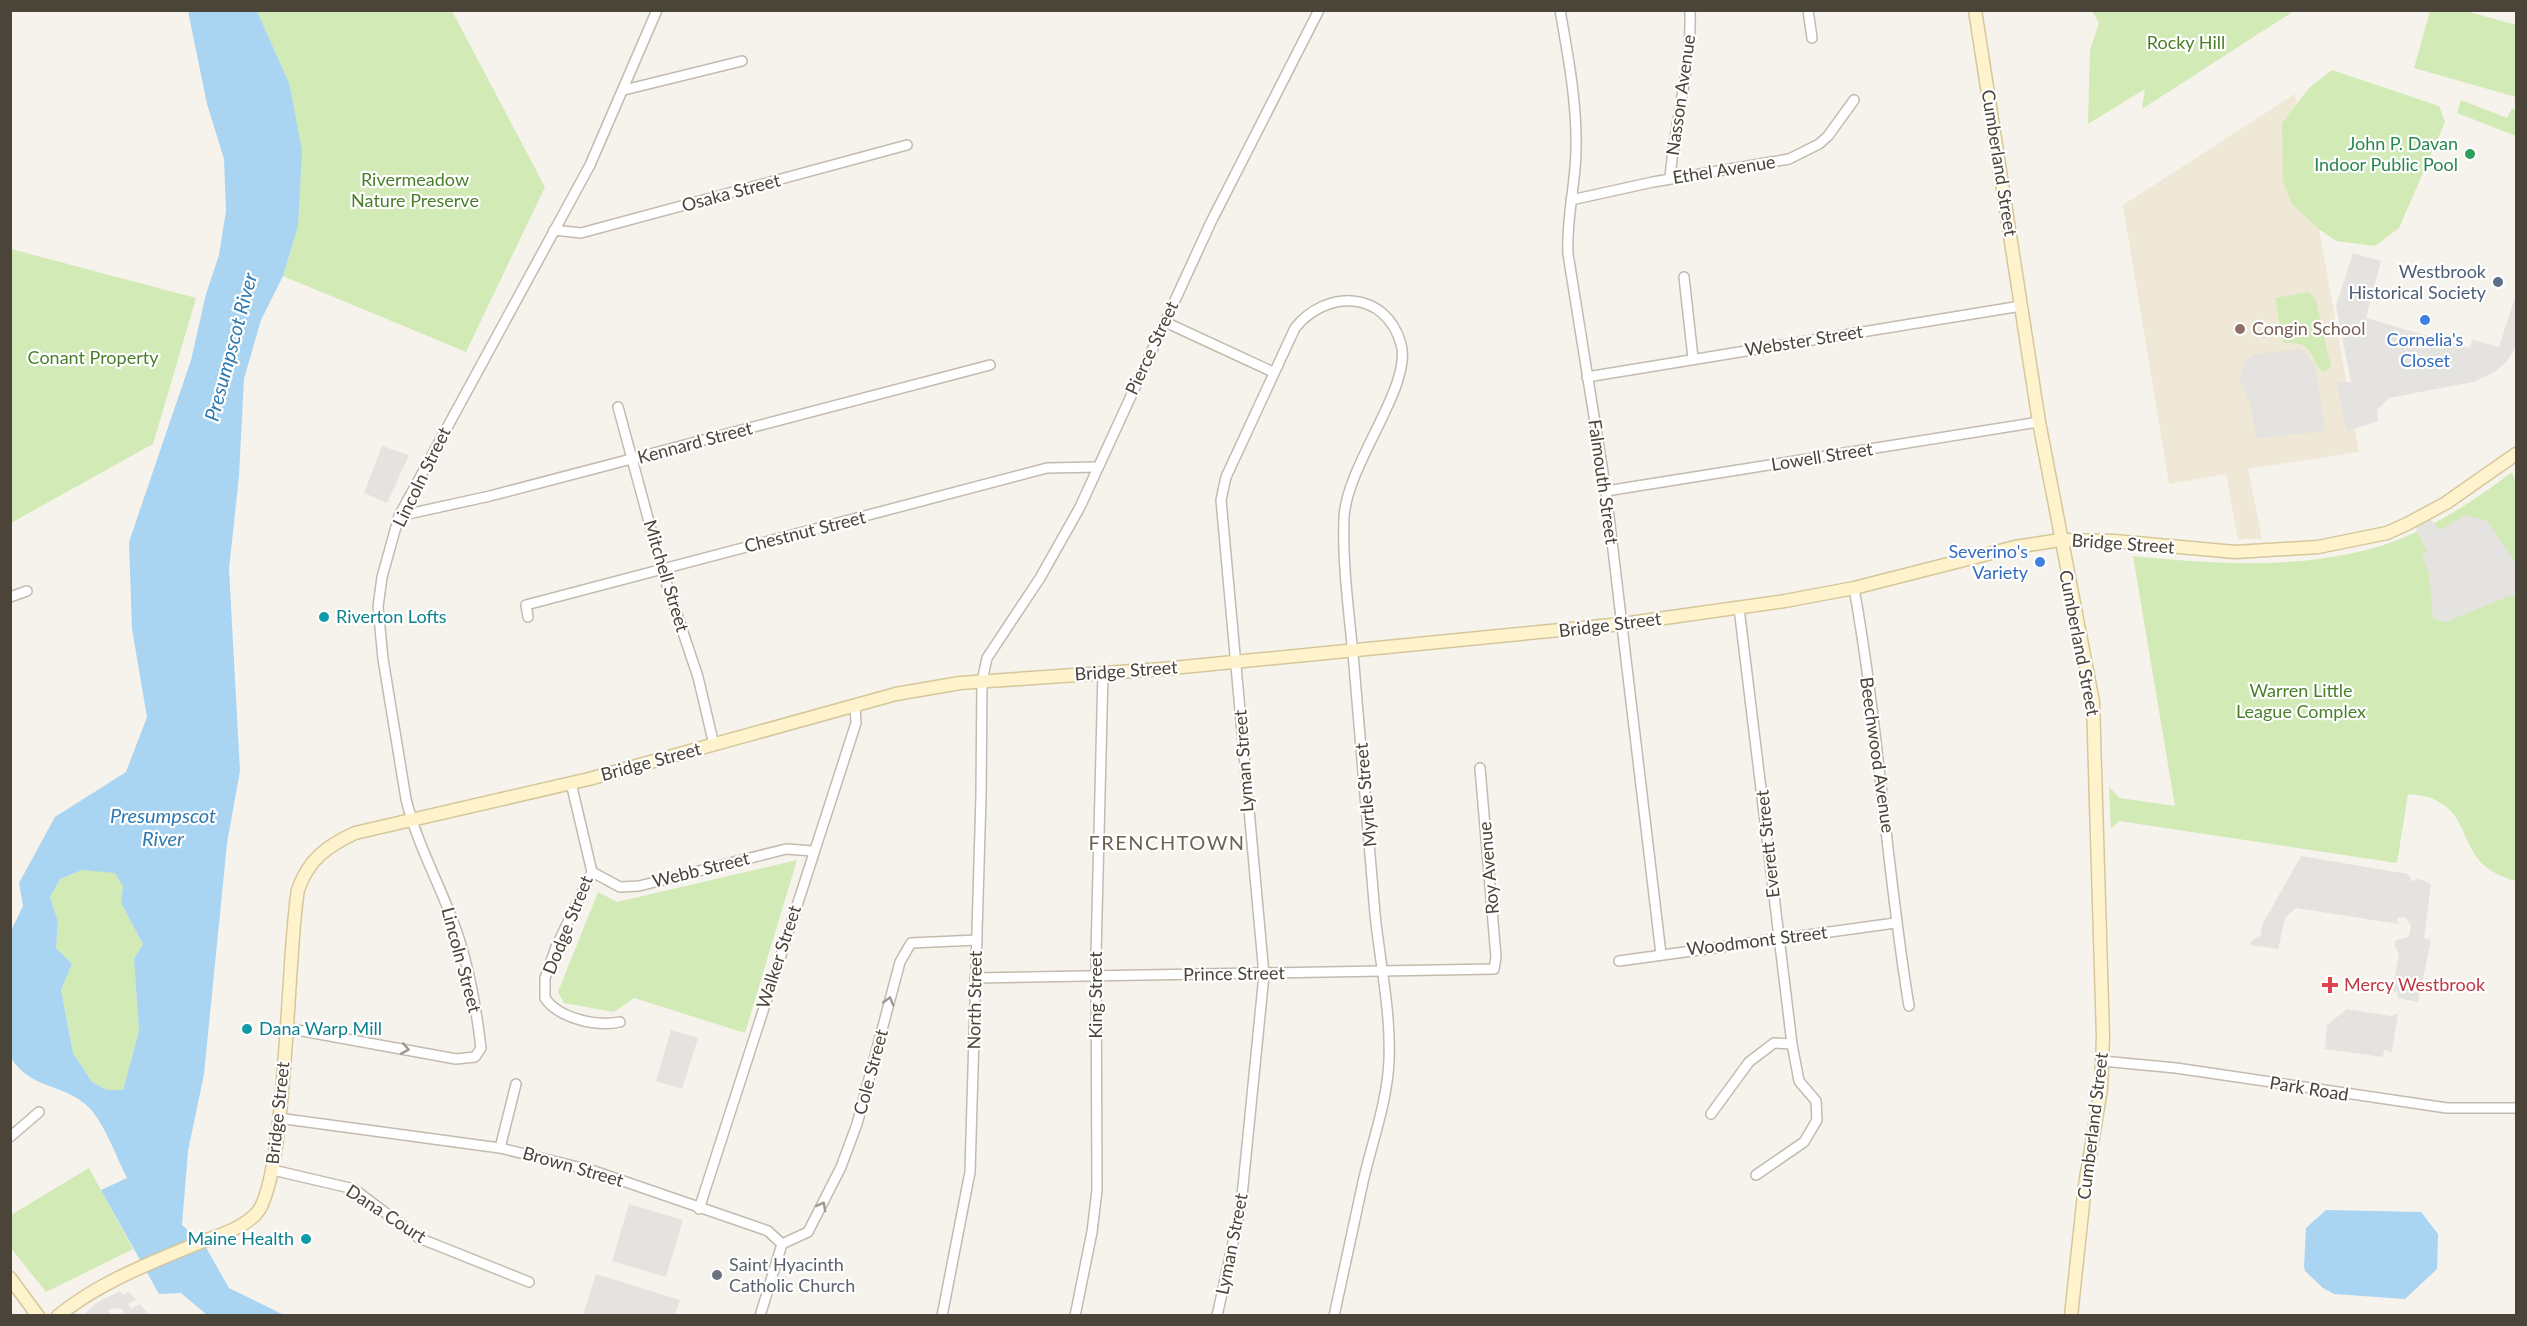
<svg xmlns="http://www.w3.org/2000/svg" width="2527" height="1326" font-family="Lato,sans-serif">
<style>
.education{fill:#efe8d6}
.green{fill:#d2eab5}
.parking{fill:#e5e3e0}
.water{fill:#a9d4f2;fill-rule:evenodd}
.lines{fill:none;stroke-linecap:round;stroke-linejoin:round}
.street-casing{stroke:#c2bbae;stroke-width:12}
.secondary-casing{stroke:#d6c79b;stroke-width:15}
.street{stroke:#fff;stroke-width:9}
.secondary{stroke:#fff3cd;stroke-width:12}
.oneway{stroke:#9c9892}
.leisure-dot{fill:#2e9e5b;stroke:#fff;stroke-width:2}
.service-dot{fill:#5c6f8a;stroke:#fff;stroke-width:2}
.shop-dot{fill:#3f7fe0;stroke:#fff;stroke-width:2}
.education-dot{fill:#8d6e63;stroke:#fff;stroke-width:2}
.culture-dot{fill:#0f9aa8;stroke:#fff;stroke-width:2}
.health-dot{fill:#e0444e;stroke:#fff;stroke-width:2}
.worship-dot{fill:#6b7280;stroke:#fff;stroke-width:2}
.labels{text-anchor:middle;stroke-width:4.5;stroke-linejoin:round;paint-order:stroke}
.park-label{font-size:18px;fill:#4a7f2a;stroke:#fff}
.street-label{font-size:18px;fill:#4b4439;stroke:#fff}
.leisure-label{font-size:18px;fill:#27864d;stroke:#fff;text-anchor:end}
.service-label{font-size:18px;fill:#4e5e75;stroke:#fff;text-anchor:end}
.education-label{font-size:18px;fill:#785e54;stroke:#fff;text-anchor:start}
.shop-label{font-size:18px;fill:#366cbe;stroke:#fff}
.culture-label{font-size:18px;fill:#0d838f;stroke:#fff;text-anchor:start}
.health-label{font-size:18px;fill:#be3a42;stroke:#fff;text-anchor:start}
.worship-label{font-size:18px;fill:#5b616d;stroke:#fff;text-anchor:start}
.water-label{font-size:20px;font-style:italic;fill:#2e7ab2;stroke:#fff}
.neighbourhood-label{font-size:20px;letter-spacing:1.5px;fill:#6e6250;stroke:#fff}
</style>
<rect width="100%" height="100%" fill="#f6f3ec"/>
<!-- education -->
<path class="education" d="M2295,94l64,358 -111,17 14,70h-24l-12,-65 -57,10 -46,-279z"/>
<!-- green -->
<g class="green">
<path d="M257,11h195l93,176 -79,165 -183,-76 15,-50 -9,-143z"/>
<path d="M2092,11h202l-152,98 3,-20 -57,35 2,-74 9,-27z"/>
<path d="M2430,11h36l50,14v72l-102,-29z"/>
<path d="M2332,70l107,36 6,16 -46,106 -24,18 -39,-5 -17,-12 -27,-25 -9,-23 -1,-58 27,-35z"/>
<path d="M2461,100l46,18 5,-10 4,2v26l-59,-23z"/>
<path d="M11,249l185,49 -43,146 -142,79z"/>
<path d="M2309,292l7,8 15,68 -8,4c-16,-15 -7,-31 -40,-29l-8,-45z"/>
<path d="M2512,472l4,11v398c-60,-16 -41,-59 -77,-79 -10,-6 -21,-7 -31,-8l-11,69 -278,-42 -8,8 -2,-42 11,11 55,8 -42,-250c81,8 165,14 244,-9 50,-15 94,-44 135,-75z"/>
<path d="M797,860l-52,173 -111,-35 -20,14 -50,-9 -6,-11 40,-100 19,10z"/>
<path d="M82,870l33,2 8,14 -2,17 22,41 -9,15 5,72 -16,59h-16l-15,-8 -19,-29 -12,-63 11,-26 -16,-16 2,-26 -8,-25 10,-18z"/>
<path d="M89,1168l44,81 -87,43 -35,-44v-33z"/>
</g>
<!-- parking -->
<g class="parking">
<path d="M2353,253l28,8 -15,57 103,30 4,-8 26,7 17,-53v52l-8,14 -12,11 -23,11 -84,16 -12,12 1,11 -31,10 -11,-49h15l-15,-76z"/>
<path d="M2299,349l7,3 10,16 9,63 -69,8 -6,-36 -11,-23 5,-18 12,-8z"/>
<path d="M382,446l27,9 -22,48 -23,-10z"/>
<path d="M2465,515l23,6 28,42v35l-4,-3 -66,27 -13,-3 -4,-45 -8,-20 6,-2 -12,-25 14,-9 11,12z"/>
<path d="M2301,856l107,18 5,8 4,-4 14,6 -7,54 7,2 -13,62 -20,-4 -1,-6 -14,-3 1,-4 6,1 1,-5h3l5,-28 -2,-1v-4l-3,-1 2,-7 13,-3 2,-11 -5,-8 -7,-1 -2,2 2,5 -103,-16 -11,10 -7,31 -28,-4 2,-5 9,-5 1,-10z"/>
<path d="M2347,1009l44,7 7,-3 -6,39 -8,-2 -1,7 -58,-8 2,-24z"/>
<path d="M671,1030l27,8 -16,51 -26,-8z"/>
<path d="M629,1204l54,16 -17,57 -54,-16z"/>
<path d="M596,1274l84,26 -5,15h-92z"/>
<path d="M120,1291l3,4 6,-3 7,8 -8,4 3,5 9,-5 9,11h-28l3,-2 -2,-4 -8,-1 -6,2 2,5h-27l15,-13z"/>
</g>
<!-- water -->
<g class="water">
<path d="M188,11h69l32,72 13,67 -4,76 -15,50 -22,44 -17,59 -5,97 -10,93 11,202 -13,72 -23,231 -16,77 -6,74 22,19 25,44 55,27h-77l-26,-22 -22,1 -58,-104 26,-12c-11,-21 -24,-60 -42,-74 -25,-21 -54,-15 -74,-46l-1,-125 13,-27 -4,-23 36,-66 71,-45 21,-55 -15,-88 -3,-87 62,-182 15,-66 13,-39 7,-44 -2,-52 -17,-55zM82,870l33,3 8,13 -2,17 22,41 -9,15 5,72 -16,59h-16l-15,-8 -19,-29 -12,-63 11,-26 -16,-16 2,-26 -8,-25 10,-18z"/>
<path d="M2326,1210l95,2 17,22 -1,35 -32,30 -71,-5 -11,-6 -18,-17 -1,-5 2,-38z"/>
</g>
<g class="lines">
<defs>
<g id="street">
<path d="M1560,10c8,46 17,92 16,138 0,36 -10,70 -8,106l38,237 55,463"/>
<path d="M1808,10l4,28"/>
<path d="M624,90l118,-29"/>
<path d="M1670,179c4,-56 22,-111 20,-169"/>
<path d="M1571,200l82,-18 136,-23 30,-15 9,-8 26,-36"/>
<path d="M554,230l27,3 326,-88"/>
<path d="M1684,277l9,81"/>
<path d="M1165,322l108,50"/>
<path d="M1587,377l434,-71"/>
<path d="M618,407l44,163 36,107 16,68"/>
<path d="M1606,491l433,-69"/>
<path d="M399,516l91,-20 500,-131"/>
<path d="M1854,588c25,139 32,279 55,418"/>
<path d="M10,597l17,-6"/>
<path d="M1739,608l53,436 7,37 17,20 1,19 -13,22 -48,33"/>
<path d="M528,617l-2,-12 521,-137 51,-1"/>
<path d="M571,783l21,89 -36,75 -11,31v20c13,20 51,29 75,24"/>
<path d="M592,872l28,15 19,-1 147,-37 27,2"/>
<path d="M1619,961l276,-38"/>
<path d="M975,978l519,-9 2,-12 -16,-189"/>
<path d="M286,1028l170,31 19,-2 6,-9c-5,-42 -13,-89 -29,-129 -15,-40 -36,-78 -46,-120l-23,-140 -5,-52 4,-30 17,-61 191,-351 67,-155"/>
<path d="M2102,1061l74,7 271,40h69"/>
<path d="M1711,1114l38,-52 25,-19 18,1"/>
<path d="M278,1118l222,30 94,23 157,54 17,6 14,13"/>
<path d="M10,1137l29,-25"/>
<path d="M500,1148l16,-64"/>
<path d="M273,1170l81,19 65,49 110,44"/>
<path d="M699,1209l157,-486 -1,-18"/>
<path d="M782,1244l26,-12 33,-65 16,-43 43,-162 11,-19 66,-3"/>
<path d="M760,1316l22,-72"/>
<path d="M942,1316l28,-144 11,-376 1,-115 5,-23 53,-80 40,-71 131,-285 108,-212"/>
<path d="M1075,1316l17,-84 5,-42 -1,-235 7,-283"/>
<path d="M1217,1316l24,-110 23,-231 -43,-475 5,-23 69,-149c31,-39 91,-38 106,16 12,42 -55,121 -57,174 -2,53 7,107 11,159 7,79 13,158 20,237 5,49 16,97 14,147 -2,42 -17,81 -26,121 -10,45 -19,89 -29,134"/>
</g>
<g id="secondary">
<path d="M1975,10l64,412 54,280 10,335 -2,52 -16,96 -14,131"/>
<path d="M10,1278l28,38"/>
<path d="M58,1316c39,-32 87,-51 133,-70 22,-9 48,-15 65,-32 31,-32 31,-265 42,-324 10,-30 29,-44 57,-57l234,-54 307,-85 64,-11 202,-14 460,-45 163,-23 69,-13 161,-41 45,-7 54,1 121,11 83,-5 69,-14 20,-9 39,-21 70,-49"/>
</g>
</defs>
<!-- street casing -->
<use href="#street" class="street-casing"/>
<!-- secondary casing -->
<use href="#secondary" class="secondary-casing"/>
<!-- street -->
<use href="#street" class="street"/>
<!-- secondary -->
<use href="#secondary" class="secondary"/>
</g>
<!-- one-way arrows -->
<defs><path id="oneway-chevron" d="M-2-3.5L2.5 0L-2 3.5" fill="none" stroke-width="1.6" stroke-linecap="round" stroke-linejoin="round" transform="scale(1.5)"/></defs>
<g class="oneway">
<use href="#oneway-chevron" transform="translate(889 1001) rotate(-75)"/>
<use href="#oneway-chevron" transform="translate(405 1049) rotate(10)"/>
<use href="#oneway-chevron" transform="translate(822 1206) rotate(-61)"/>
</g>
<!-- markers -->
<circle class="leisure-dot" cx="2470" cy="154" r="6"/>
<circle class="service-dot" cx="2498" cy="282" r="6"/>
<g class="shop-dot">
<circle cx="2425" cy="320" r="6"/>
<circle cx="2040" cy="562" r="6"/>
</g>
<circle class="education-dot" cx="2240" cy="329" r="6"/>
<g class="culture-dot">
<circle cx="324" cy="617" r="6"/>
<circle cx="247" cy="1029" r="6"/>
<circle cx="306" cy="1239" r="6"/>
</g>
<path class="health-dot" d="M2327 976h6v6h6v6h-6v6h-6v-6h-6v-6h6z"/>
<circle class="worship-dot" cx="717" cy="1275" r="6"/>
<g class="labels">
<!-- park labels -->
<g class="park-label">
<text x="2186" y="49">Rocky Hill</text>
<text x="415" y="186">Rivermeadow<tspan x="415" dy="21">Nature Preserve</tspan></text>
<text x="93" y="364">Conant Property</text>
<text x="2301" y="697">Warren Little<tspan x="2301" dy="21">League Complex</tspan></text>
</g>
<!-- street labels -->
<g class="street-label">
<text transform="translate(1681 95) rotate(-82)" y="6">Nasson Avenue</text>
<text transform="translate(1999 163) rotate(81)" y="6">Cumberland Street</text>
<text transform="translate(1724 170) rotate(-9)" y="6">Ethel Avenue</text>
<text transform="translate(731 193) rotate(-15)" y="6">Osaka Street</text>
<text transform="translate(1804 341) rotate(-9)" y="6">Webster Street</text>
<text transform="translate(1152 348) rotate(-65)" y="6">Pierce Street</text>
<text transform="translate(695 443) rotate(-15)" y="6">Kennard Street</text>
<text transform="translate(1822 457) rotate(-9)" y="6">Lowell Street</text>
<text transform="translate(422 477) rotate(-64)" y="6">Lincoln Street</text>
<text transform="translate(1603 482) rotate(82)" y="6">Falmouth Street</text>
<text transform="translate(805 532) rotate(-14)" y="6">Chestnut Street</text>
<text transform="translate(2123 544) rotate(4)" y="6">Bridge Street</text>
<text transform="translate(666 576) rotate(73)" y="6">Mitchell Street</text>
<text transform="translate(1610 625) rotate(-7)" y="6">Bridge Street</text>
<text transform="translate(2079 643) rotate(79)" y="6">Cumberland Street</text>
<text transform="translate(1126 671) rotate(-4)" y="6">Bridge Street</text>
<text transform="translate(1877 755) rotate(82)" y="6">Beechwood Avenue</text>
<text transform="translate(1244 761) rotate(-94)" y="6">Lyman Street</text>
<text transform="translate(651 762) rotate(-15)" y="6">Bridge Street</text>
<text transform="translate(1366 795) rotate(-95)" y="6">Myrtle Street</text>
<text transform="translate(1768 844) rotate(-96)" y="6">Everett Street</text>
<text transform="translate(1489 868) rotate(-95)" y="6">Roy Avenue</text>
<text transform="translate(701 870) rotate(-14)" y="6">Webb Street</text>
<text transform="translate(568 925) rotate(-68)" y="6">Dodge Street</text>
<text transform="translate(1757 941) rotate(-7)" y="6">Woodmont Street</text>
<text transform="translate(779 957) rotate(-72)" y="6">Walker Street</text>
<text transform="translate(461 960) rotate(75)" y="6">Lincoln Street</text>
<text transform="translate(1234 974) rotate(-1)" y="6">Prince Street</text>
<text transform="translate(1096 995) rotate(-90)" y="6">King Street</text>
<text transform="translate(975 1000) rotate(-89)" y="6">North Street</text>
<text transform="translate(871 1072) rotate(-75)" y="6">Cole Street</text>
<text transform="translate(2309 1089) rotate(9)" y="6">Park Road</text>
<text transform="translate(278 1113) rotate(-84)" y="6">Bridge Street</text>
<text transform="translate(2093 1126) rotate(-83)" y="6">Cumberland Street</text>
<text transform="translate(573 1167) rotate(16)" y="6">Brown Street</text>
<text transform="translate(386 1214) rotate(33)" y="6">Dana Court</text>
<text transform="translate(1232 1244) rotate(-79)" y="6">Lyman Street</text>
</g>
<!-- leisure labels -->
<g class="leisure-label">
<text x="2458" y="150">John P. Davan<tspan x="2458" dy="21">Indoor Public Pool</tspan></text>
</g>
<!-- service labels -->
<g class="service-label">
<text x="2486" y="278">Westbrook<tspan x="2486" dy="21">Historical Society</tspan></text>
</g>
<!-- education labels -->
<g class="education-label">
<text x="2252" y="335">Congin School</text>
</g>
<!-- shop labels -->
<g class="shop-label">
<text x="2425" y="346">Cornelia's<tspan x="2425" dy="21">Closet</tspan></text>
<text x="2028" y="558" text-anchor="end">Severino's<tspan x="2028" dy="21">Variety</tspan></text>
</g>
<!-- culture labels -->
<g class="culture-label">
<text x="336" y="623">Riverton Lofts</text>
<text x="259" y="1035">Dana Warp Mill</text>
<text x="294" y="1245" text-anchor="end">Maine Health</text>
</g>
<!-- health labels -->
<g class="health-label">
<text x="2344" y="991">Mercy Westbrook</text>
</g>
<!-- worship labels -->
<g class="worship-label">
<text x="729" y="1271">Saint Hyacinth<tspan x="729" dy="21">Catholic Church</tspan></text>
</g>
<!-- water labels -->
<g class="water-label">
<text transform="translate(231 347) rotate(-75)" y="7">Presumpscot River</text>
<text x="163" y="823">Presumpscot<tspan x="163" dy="23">River</tspan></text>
</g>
<!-- neighbourhood labels -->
<g class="neighbourhood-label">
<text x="1167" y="850">FRENCHTOWN</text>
</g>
</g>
<!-- border -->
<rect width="2527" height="1326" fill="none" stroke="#4b4439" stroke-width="24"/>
</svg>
